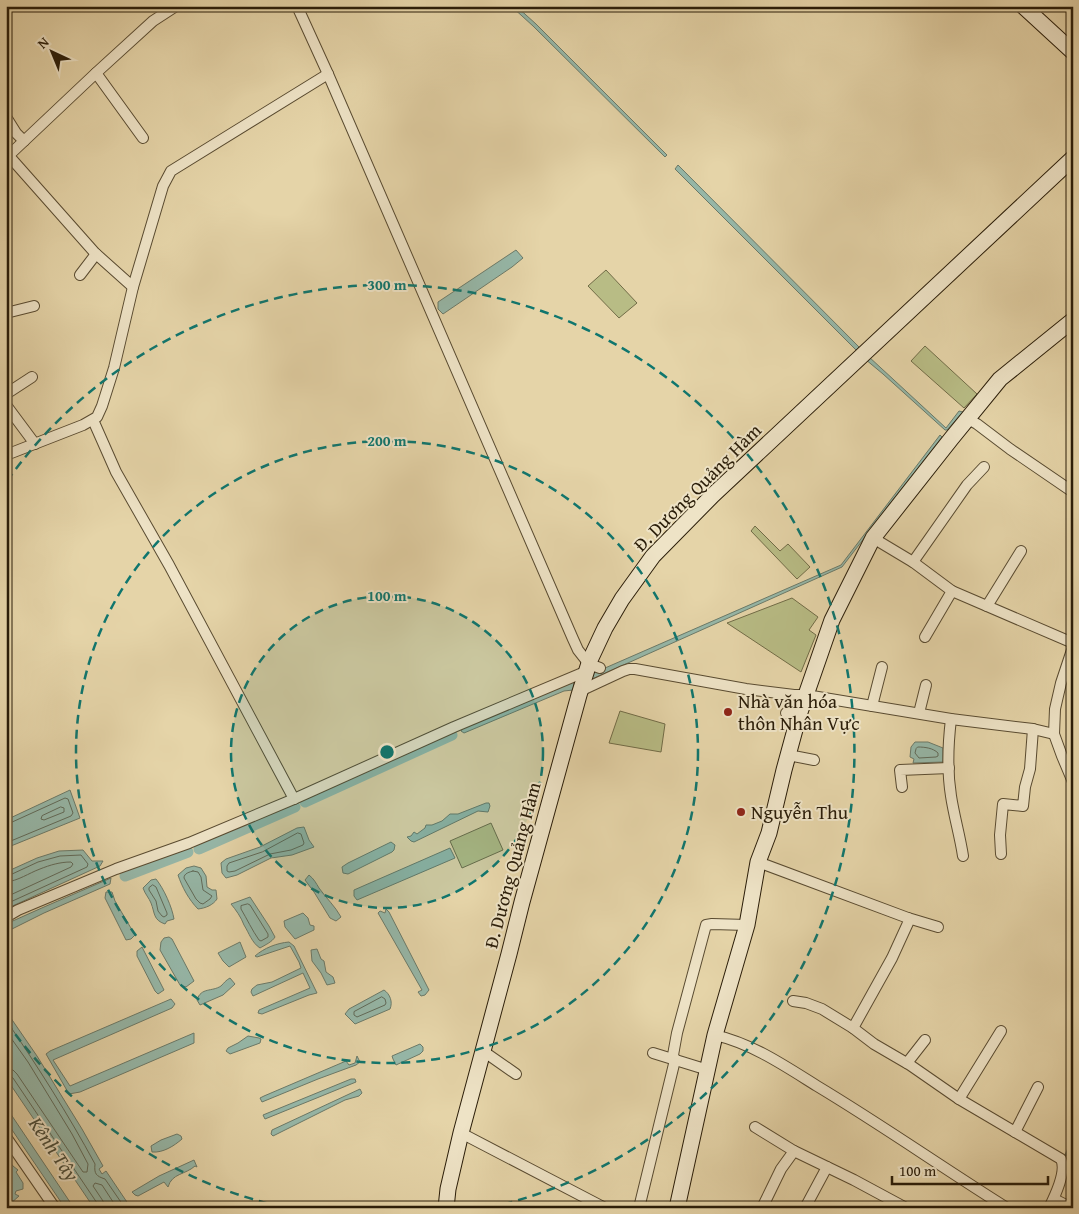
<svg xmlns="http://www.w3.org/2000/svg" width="1079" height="1214" font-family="'Gentium Book Plus',serif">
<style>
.green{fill:#b8bc85;stroke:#716c47}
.water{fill:#96b8a9;stroke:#6b7a69}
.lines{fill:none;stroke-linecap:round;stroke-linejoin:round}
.shore{stroke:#606a59;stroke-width:1}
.stream{stroke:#6b7a69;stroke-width:3}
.canal{stroke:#96b8a9;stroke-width:11}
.street-casing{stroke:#594b31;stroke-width:12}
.secondary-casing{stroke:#2a1d09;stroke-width:17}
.street{stroke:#eee3c6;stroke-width:10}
.secondary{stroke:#eee3c6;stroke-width:15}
.ring{fill:none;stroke:#0f766e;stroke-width:2.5;stroke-dasharray:9 6}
.poi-dot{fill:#8f2418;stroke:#eee3c6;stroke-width:2}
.labels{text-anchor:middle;stroke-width:4;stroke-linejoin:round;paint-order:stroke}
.street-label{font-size:19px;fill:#2a1d09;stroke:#eee3c6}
.poi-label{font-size:19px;fill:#2a1d09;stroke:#eee3c6;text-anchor:start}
.water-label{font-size:20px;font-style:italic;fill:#4a4c39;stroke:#eee3c6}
.centre{fill:#0f766e;stroke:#eee3c6;stroke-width:2.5}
.ring-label{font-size:15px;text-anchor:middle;font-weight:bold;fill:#0f766e;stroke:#eee3c6;stroke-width:4;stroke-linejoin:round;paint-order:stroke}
</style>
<rect width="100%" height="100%" fill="#e5d4a8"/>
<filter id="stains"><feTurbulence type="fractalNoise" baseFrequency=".004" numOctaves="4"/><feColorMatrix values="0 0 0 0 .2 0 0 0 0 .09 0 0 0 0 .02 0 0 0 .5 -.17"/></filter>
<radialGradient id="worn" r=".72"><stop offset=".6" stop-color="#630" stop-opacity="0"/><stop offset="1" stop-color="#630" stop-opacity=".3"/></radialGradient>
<!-- green -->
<g class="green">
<path d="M606,270l31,33 -18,15 -31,-32z"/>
<path d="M925,346l52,48 -13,14 -53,-47z"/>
<path d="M755,526l25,25 8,-7 22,23 -13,12 -46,-48z"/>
<path d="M792,598l26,19 -9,13 7,5 -15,37 -74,-49z"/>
<path d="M620,711l45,13 -4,28 -52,-9z"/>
<path d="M491,823l12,27 -41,18 -12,-27z"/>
</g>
<!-- water -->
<g class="water">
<path d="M511,6h5l20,18 131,131 -2,2 -132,-131z"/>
<path d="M678,165l181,182 -3,3 -181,-181z"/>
<path d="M516,250l7,8 -11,9 -69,47 -5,-5v-7z"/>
<path d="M868,356l78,72 13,-17 4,1 -16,18h-2l-62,-56 -18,-15z"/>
<path d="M940,435l2,2 -100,130 -252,113 -1,-5 252,-110z"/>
<path d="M574,680l-1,10 -9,1 -100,42 -3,-2 1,-2z"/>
<path d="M915,742h13l15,6v14l-30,1 1,-4 -4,-2 1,-10z"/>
<path d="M70,790l10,28 -74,30v-28z"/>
<path d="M486,803h3l1,3 -2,6 -10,-1 -64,31 -3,-1 -4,-4 4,-1 3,-4 3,2 8,-6 1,-3h6l10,-4 8,-7h8z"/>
<path d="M304,827l5,13 5,7 -22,8 -21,3 -34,17 -11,3 -4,-5 -1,-10 5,-4 34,-12 37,-19z"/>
<path d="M391,842l4,3 -1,5 -2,2 -44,22 -5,-1 -1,-6 6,-4z"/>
<path d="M450,848l5,10 -98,42 -3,-4v-6z"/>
<path d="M83,850l9,11h11l-3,5 -94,43v-37l31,-14 22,-7z"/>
<path d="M194,866l7,2 5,8 1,11 5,3h4l1,9c-4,6 -11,9 -19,10 -9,-9 -16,-22 -20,-34l8,-7z"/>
<path d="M309,875c5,4 7,8 10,13 7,10 16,18 22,29l-5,4 -6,-3 -16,-26 -9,-12z"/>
<path d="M111,878l-1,6 -66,29 -38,19v-8l38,-17z"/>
<path d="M156,879c8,10 16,28 18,40l-7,2 -2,3c-12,-4 -10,-11 -14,-21 -2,-5 -6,-9 -8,-15l8,-8z"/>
<path d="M106,892h6l3,9 20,34 -4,4 -5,1 -21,-42z"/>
<path d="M250,897l19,29 6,11c-3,5 -10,8 -15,11 -8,-5 -11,-15 -16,-23 -3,-8 -8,-15 -13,-21z"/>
<path d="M386,909l3,3 40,78 -4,5 -4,1 -3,-4 4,-2 -44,-77 2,-2 5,2z"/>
<path d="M303,913l5,5 2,7 4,1v4l-19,9 -10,-12 -1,-6z"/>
<path d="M169,937l3,2 22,42 -8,6 -6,-2 -20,-35 1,-8 3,-4z"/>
<path d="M240,942l6,15 -17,10 -6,-6 -5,-8z"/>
<path d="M289,942l5,4 23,47 -8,2 -47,19 -4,-1 1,-3 51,-22 -7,-15 -50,23 -2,-4 1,-3 5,-4 15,-3 29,-14 -2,-6 -9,-16 -33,11 -2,-1c9,-8 22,-13 34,-14z"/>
<path d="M142,947l22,43 -6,4 -3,-3 -18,-35v-5z"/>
<path d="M317,949l4,10 3,2 2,11 7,5 2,6 -8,2 -6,-12 -9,-12 -1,-11z"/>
<path d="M230,978l5,6 -12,11 -23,10 -3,-5c4,-13 15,-8 24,-14 3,-3 5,-6 9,-8z"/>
<path d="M384,990c6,4 9,12 6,19l-35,15 -10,-10 4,-5z"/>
<path d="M171,999l4,5 -3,4 -119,52 17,26 124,-53v10l-114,49 -11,2 -23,-40 4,-3z"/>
<path d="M6,1011l31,45 45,73 21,37 -4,3 3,5 4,-3 25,37h-37l-88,-130z"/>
<path d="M248,1036l11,2 2,1 -1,4 -30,11 -4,-3 2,-3 10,-5z"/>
<path d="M420,1044l3,3v4l-3,3 -24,11 -3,-6 -1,-3z"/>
<path d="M357,1056l3,6 -4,3 -38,14 -56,23 -2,-4 4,-2 82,-35 3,4 6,-2z"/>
<path d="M351,1079h4l1,3 -91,37 -2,-4z"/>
<path d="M360,1089l2,4 -3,3 -14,4 -72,36 -2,-2 1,-4z"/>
<path d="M6,1107l68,101h-9l-59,-87z"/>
<path d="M177,1134l4,2 1,3c-8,7 -19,14 -30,13l-1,-6 10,-6z"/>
<path d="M6,1157l7,9 5,4 -2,2 7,11v6l-7,2 -1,3 4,2 -9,8 -4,1z"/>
<path d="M194,1160l3,7 -2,-1c-10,9 -23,7 -27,21l-4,-5 -26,14 -3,-1 -3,-3 27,-16z"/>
</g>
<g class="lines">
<!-- shore -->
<g class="shore">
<path d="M918,747c7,0 15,1 20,6v3l-2,1 -17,1 -4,-5 1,-4z"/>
<path d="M61,807l3,1v4l-20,8 -3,-1 1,-3z"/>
<path d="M6,824l4,-1 55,-25 3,1 5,14 -2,3 -65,27"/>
<path d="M298,833l3,1 3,9 -1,2 -12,5 -21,4 -35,17 -6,1 -2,-1v-5l2,-3 33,-11z"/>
<path d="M193,871l5,1 3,5 2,13 9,6 -2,3 -7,5 -3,-1 -4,-4 -12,-21c0,-5 6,-6 9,-7z"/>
<path d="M6,876l4,-1 28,-13 22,-6 21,-1 7,9 -1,3 -81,37"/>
<path d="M6,882c12,-1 23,-9 34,-13 10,-4 20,-7 31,-7l2,2 -2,3 -65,30"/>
<path d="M153,885l3,2 11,26v2l-3,2 -2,-1 -4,-5 -2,-10 -7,-11v-2z"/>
<path d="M248,904l2,1 18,29v3l-7,4 -2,-1c-7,-10 -12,-21 -18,-31v-3z"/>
<path d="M382,997l3,2 1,4 -1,2 -28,12 -3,-2v-3z"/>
<path d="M6,1020c32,47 62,94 89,144 -1,10 1,12 10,15l20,29"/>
<path d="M6,1031l22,31 44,72 16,30 -1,8h-4l-66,-98 -4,-4 -7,-1"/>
<path d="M6,1076h4l3,2 84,125 1,5"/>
<path d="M104,1208l-1,-7 -10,-15 2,-3 7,2 15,23"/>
</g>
<!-- stream -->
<path class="stream" d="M1066,1155l7,-16"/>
<!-- canal -->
<g class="canal">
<path d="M305,802l147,-67"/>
<path d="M199,849l96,-42"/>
<path d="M125,876l63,-24"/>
</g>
<defs>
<g id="street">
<path d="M297,6l31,68 245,565 5,11 11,14 11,4"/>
<path d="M96,73l47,65"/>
<path d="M6,117l10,16 8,8"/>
<path d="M9,156l86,97 38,34"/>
<path d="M6,158l90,-85 57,-52 23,-15"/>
<path d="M80,275l16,-21"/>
<path d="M6,313l28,-7"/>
<path d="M6,394l26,-17"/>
<path d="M6,405l29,39"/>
<path d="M968,419l9,5 33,25 63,43"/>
<path d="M93,420l23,52 53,93 125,234"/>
<path d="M6,455l77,-30 14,-8 5,-11 12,-38 19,-81 30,-101 8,-15 157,-97"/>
<path d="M873,538l40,24 39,29 121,52"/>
<path d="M913,562l54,-77 17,-18"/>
<path d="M987,606l34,-55"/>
<path d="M925,637l27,-46"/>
<path d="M1073,647l-12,36 -6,26 -1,25 8,22 11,26"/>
<path d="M580,691l43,-20 6,-2h6l111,20 48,6h12l145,24 82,10 21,5"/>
<path d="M872,706l10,-39"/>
<path d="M786,713l13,2"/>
<path d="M919,713l7,-28"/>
<path d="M951,719c-3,25 -4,52 0,77 3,20 9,40 12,60"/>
<path d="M788,755l26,5"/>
<path d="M902,787l-2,-17 49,-2"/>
<path d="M1001,854l-1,-19 3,-31 20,2 2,-19 5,-18 3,-40"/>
<path d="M758,862l150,56v5l-16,35 -39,70"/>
<path d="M6,917l12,-7 98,-41 73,-26 105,-44 160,-72 133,-56"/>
<path d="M908,918l30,9"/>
<path d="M793,1001l13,2 16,6 31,19 21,16 36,21 49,34 102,60c6,12 -6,37 -12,49"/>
<path d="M715,1035c38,9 70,31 102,51 65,39 126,82 190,122"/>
<path d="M483,1051l33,23"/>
<path d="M653,1053l55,17"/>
<path d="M907,1063l18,-23"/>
<path d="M959,1099l42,-68"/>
<path d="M755,1127l39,24 60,29 52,28"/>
<path d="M1015,1132l23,-45"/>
<path d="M461,1133l144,75"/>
<path d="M6,1137l49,71"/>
<path d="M1054,1199l18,9"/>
<path d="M639,1208l36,-148 -2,-5 4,-22 29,-108 6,-1 35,1"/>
<path d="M762,1208l19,-39 13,-18"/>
<path d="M805,1208l22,-41"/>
</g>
<g id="secondary">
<path d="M1023,6l50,46"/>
<path d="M446,1208l2,-19 13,-56 48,-179 13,-52 57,-207 11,-35 15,-32 17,-29 31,-43 60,-61 360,-337"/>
<path d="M677,1208l38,-173 32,-110 11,-63 11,-29 15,-63 15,-55 33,-95 41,-82 78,-99 49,-60 73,-59"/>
</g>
</defs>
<!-- street casing -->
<use href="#street" class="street-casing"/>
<!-- secondary casing -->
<use href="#secondary" class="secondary-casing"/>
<!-- street -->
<use href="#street" class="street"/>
<!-- secondary -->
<use href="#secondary" class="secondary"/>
</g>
<!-- distance rings -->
<circle cx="387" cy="752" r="156" fill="#0f766e" fill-opacity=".12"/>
<g class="ring">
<circle cx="387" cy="752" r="156"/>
<circle cx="387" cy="752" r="311"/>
<path d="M282 1207A467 467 0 0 1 7 1023M7 481A467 467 0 1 1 492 1207"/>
</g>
<!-- markers -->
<g class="poi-dot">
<circle cx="728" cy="712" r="5"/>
<circle cx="741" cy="812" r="5"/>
</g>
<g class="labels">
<!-- street labels -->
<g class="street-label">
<text transform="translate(697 487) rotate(-45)" y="7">Đ. Dương Quảng Hàm</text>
<text transform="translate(512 865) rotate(-75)" y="7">Đ. Dương Quảng Hàm</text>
</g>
<!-- poi labels -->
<g class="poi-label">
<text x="738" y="708">Nhà văn hóa<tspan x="738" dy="22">thôn Nhân Vực</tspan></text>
<text x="751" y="819">Nguyễn Thu</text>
</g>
<!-- water labels -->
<g class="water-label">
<text transform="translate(54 1149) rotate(56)" y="7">Kênh Tây</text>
</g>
</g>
<circle cx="387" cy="752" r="8" class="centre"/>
<g class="ring-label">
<text x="387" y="290">300 m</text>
<text x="387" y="446">200 m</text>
<text x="387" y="601">100 m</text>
</g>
<!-- margin -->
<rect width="1079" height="1214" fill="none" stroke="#e5d4a8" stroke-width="25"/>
<rect x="8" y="8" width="1064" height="1199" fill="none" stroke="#2a1d09" stroke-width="2.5"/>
<rect x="12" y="12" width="1054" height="1189" fill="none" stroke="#2a1d09"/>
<!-- north arrow -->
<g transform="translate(52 52) rotate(316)" stroke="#eee3c6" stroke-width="4" paint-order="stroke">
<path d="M0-4L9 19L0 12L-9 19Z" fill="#2a1d09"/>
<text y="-8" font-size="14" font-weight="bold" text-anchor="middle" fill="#2a1d09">N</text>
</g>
<!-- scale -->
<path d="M892 1176v8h156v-8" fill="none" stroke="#2a1d09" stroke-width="2.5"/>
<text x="899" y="1176" font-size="15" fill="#2a1d09" stroke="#eee3c6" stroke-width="4" paint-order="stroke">100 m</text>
<rect width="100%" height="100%" filter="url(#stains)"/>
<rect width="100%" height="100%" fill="url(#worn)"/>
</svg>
